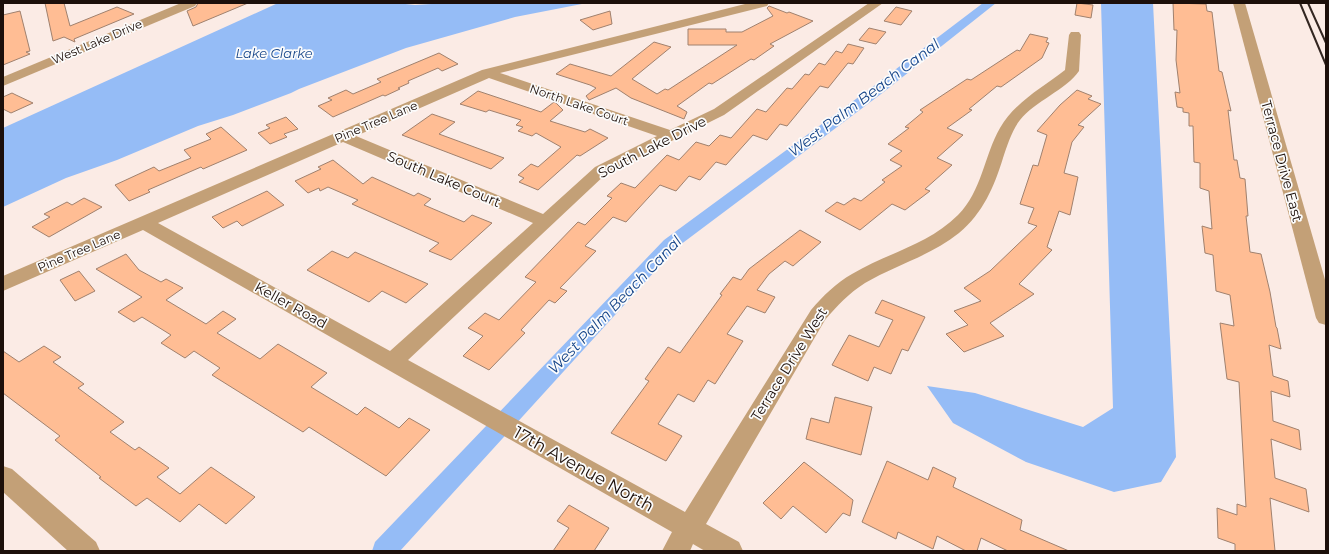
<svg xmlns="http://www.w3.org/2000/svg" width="1329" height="554" font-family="Montserrat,sans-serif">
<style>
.water{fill:#95bcf6}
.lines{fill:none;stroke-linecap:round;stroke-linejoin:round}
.canal{fill:#95bcf6;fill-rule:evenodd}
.building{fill:#ffbd94;stroke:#a0816e}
.street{fill:#c3a077;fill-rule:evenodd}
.rail{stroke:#332621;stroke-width:2}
.labels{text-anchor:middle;stroke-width:3.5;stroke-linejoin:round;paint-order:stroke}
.far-street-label{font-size:12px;fill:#1c0f0a;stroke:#fcfcfc}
.far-water-label{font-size:13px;font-style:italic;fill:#164589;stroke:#fcfcfc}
.street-label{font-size:14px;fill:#1c0f0a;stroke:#fcfcfc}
.water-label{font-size:15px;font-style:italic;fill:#164589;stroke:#fcfcfc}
.near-street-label{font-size:17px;fill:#1c0f0a;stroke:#fcfcfc}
</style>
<rect width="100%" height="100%" fill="#fbebe5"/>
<!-- water -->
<g class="water">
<path d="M278,3h118l19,2 32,-2h140l-72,14 -109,31 -107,41 -8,4 -58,22 -35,11 -81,34 -51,18 -63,29v-79z"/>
<path d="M1101,3h52l23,454 -15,25 -47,10 -88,-30 -73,-39 -26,-37 48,7 108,34 30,-19z"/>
</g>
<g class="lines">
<!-- canal -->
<path class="canal" d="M983,3h13l-111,88 -209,157 -276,303h-28l3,-9 289,-302 211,-155z"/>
</g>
<!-- building -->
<g class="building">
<path d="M45,3h19l6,23 47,-19 17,7 -60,25 1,3 -11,-5 -11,4z"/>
<path d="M198,3h50l-55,23 -6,-15 9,-4z"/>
<path d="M1077,3l16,2 -2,13 -16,-3z"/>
<path d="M1173,3l33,1 1,7 5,1 7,59 3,1 9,39 -3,-1 6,50h3l3,18 5,1 3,37h-2l4,36 11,2 9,38 6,35 1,1 4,21 -12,-4 4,31 15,5 2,16 -19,-6 2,30 26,9 2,20 -30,-11 4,39 31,11 3,23 -39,-14 5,53h-40v-7l-17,-6 -1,-30 20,7v-11l9,3 -7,-125 -12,-3 -7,-56 14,3 -4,-31 -14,-4 -3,-36 -8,-2 -3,-27 10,3 -3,-38 -9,-3v-25l-6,-1 -1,-36h-4v-13l-6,-1v-4l-6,-1 -2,-15 5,1 -4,-33 1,-30h-3z"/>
<path d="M769,6l18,7 2,-1 24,9 -43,23 4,2 -20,14 -3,-1 -39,25 -3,-1 -32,23 10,6 -3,7 -53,-21 -15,-10 -27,12 -3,-4 10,-8 -6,-3 -34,-11 14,-10 41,12 43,-34 17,5 -39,32 25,15 8,-5 3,1 69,-45h-49v-16h38v3h16l31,-16 -6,-8z"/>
<path d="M896,7l16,4 -11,14 -17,-4z"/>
<path d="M20,11l10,40 -4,1 4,2 -27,11v-50z"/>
<path d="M610,11l2,13 -19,6 -13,-10z"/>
<path d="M869,28l17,4 -10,12 -17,-4z"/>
<path d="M1030,34l18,4 -2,4 3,1 -7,15 -41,29 -4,-1 -28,23 3,1 -25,18 16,7 -26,23 15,7 -27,24 5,2 -25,19 -13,-6 -32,26 -35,-19 12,-9 7,3 10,-7 7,3 24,-19 -3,-2 20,-14 -12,-6 12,-9 -14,-7 21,-16 -4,-1 18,-15 -3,-2 47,-31 4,1 46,-30 3,1z"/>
<path d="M848,44l16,4 -11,16 -5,-1 -20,25 -8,-2 -33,40 -7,-2 -13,16 -14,-5 -27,30 -10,-3 -16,18 -11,-4 -13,15 -16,-6 -34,37 -13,-5 -28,29 11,5 -36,37 7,3 -12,12 -6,-3 -28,30 4,3 -36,37 -26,-14 20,-20 -15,-8 17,-15 14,7 37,-38 -11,-5 53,-55 7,3 27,-27 -5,-2 14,-13 14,5 32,-33 12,5 17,-18 13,4 11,-11 11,3 26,-29 9,3 21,-24 5,1 13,-15 4,1 10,-12 6,2 11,-14 6,2z"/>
<path d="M439,53l19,11 -16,7 -4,-3 -30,13 1,2 -11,5 2,1 -15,7 -2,-1 -50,22 -15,-11 14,-6 -4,-2 18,-8 7,4 28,-12 -4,-3z"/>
<path d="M1077,90l15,6 -4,3 13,5 -23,21 6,2 -12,15 -8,31 14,4 -8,38 -11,-4 -12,36 5,3 -33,34 15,10 -44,29 14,13 -40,16 -18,-18 22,-9 -14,-14 27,-10 -17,-13 26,-17 47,-45 -9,-3 6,-15 -14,-4 13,-39 5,1 9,-31 -10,-4 23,-26z"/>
<path d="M478,91l63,21 13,-10 2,1 7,7 -13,11 35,11 5,-3 18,9 -28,18 -3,-1 -39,35 -19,-8 5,-4 -6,-3 13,-11 7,3 23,-20 -25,-14 -4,3 -14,-5 5,-4 -7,-2 5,-5 -32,-10 -3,2 -26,-8z"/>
<path d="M12,93l4,2 17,8 -22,10 -8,-4v-12z"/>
<path d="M432,114l23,8 -16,12 65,24 -13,11 -89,-34z"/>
<path d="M286,117l12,12 -14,5 3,3 -17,7 -12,-11 12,-5 -4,-3z"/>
<path d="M221,127l26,23 -44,19 -2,-2 -53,23 2,2 -21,9 -14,-16 39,-18 5,4 32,-13 -7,-8 27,-11 -5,-5z"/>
<path d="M333,160l30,24 9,-7 42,19 4,-3 13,6 -7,6 40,17 8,-7 20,8 -41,37 -22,-9 10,-8 -87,-39 6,-4 -30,-13 -8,4 -1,-3 -11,5 -13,-12 26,-12 -3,-2z"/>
<path d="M267,191l17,14 -42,21 -5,-5 -14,7 -11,-11z"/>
<path d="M84,198l18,9 -53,30 -17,-10 18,-10 -6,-3 23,-12 5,3z"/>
<path d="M800,230l21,12 -28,24 -8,-5 -16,13 -12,16 18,7 -10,16 -18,-7 -20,28 16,7 -28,43 -7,-4 -14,22 -16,-8 -20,30 24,12 -16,25 -55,-28 38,-52 -4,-2 23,-32 12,6 42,-58 -2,-1 13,-17 8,3 8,-11z"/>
<path d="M332,251l16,7 7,-6 73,32 -22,19 -24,-12 -13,11 -62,-32z"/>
<path d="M126,254l13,16 22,12 5,-3 17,9 -17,12 40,24 17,-13 13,8 -19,14 43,26 18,-15 49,29 -16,14 46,28 8,-8 34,21 10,-10 21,12 -44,46 -77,-49 -6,5 -91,-57 8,-7 -26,-17 -9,7 -24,-15 10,-8 -29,-18 -8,5 -16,-10 24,-15 -46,-28z"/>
<path d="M79,271l16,20 -20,10 -15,-21z"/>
<path d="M882,300l43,17 -17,34 -6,-2 -11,25 -17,-7 -6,14 -36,-16 17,-30 30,12 14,-27 -18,-7z"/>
<path d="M44,346l17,11 -8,5 31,22 -6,4 46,34 -14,10 25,18 4,-3 30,21 -12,9 23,17 31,-27 44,30 -29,27 -27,-20 -19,18 -33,-24 -11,8 -37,-28 2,-1 -46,-37 5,-4 -57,-43v-42l16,11z"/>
<path d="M835,397l37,10 -11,48 -55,-16 5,-21 18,5z"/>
<path d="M887,461l41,19 5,-13 23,11 -3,9 69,33 -2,10 49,21h-61l-27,-13 -4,13h-11l-29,-15 -4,13 -35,-17 -2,7 -34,-17z"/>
<path d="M804,462l49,38 -3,16 -7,-3 -17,20 -33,-27 -12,13 -18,-16z"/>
<path d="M569,505l40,23 -15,23h-41l16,-23 -12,-7z"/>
</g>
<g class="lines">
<!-- street -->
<g class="street">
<path d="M181,3h16l-2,3 -192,80v-9z"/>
<path d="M749,3h20l-2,3 -267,67 170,57 44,-21 155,-106h14l-159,112 -117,58 -199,187 277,152 126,-202c12,-14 25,-27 41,-36 35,-21 76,-29 106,-59 24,-24 26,-59 42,-87 14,-25 43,-41 65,-58l4,-35 2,-3h8l2,3 -2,36c-12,18 -45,31 -59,49 -8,10 -13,26 -17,38 -9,29 -20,55 -44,75 -29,23 -63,32 -94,50 -16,10 -28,23 -40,37l-119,204 33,18 4,9h-38l-12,-7 -3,7h-28l10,-19 -529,-302 -140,61v-15l479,-206zM489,78l168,58 -62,31 -52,47 -187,-78zM343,142l190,81 -143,128 -232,-128z"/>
<path d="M1233,3h12l81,280v42l-7,-2 -3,-5z"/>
<path d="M3,466l9,3 84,73 4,9h-32l-65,-59z"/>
</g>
<!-- rail -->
<g class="rail">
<path d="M1300,3l26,62"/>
<path d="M1308,3l18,40"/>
</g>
</g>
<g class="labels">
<!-- far-street labels -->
<g class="far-street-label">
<text transform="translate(97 42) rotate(-23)" y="4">West Lake Drive</text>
<text transform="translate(579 105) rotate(19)" y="4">North Lake Court</text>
<text transform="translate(376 122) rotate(-23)" y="4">Pine Tree Lane</text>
<text transform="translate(79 251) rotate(-23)" y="4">Pine Tree Lane</text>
</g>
<!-- far-water labels -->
<g class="far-water-label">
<text x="274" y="58">Lake Clarke</text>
</g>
<!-- street labels -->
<g class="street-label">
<text transform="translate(652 147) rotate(-27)" y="5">South Lake Drive</text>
<text transform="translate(1282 161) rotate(75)" y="5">Terrace Drive East</text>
<text transform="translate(444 179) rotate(23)" y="5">South Lake Court</text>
<text transform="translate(291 305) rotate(29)" y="5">Keller Road</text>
<text transform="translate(789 364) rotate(-58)" y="5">Terrace Drive West</text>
</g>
<!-- water labels -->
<g class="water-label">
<text transform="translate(864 98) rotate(-37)" y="5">West Palm Beach Canal</text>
<text transform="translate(615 305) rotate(-46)" y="5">West Palm Beach Canal</text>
</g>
<!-- near-street labels -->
<g class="near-street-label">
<text transform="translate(584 469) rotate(29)" y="6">17th Avenue North</text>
</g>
</g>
<!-- border -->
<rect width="1329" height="554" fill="none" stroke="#1c0f0a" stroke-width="8"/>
</svg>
